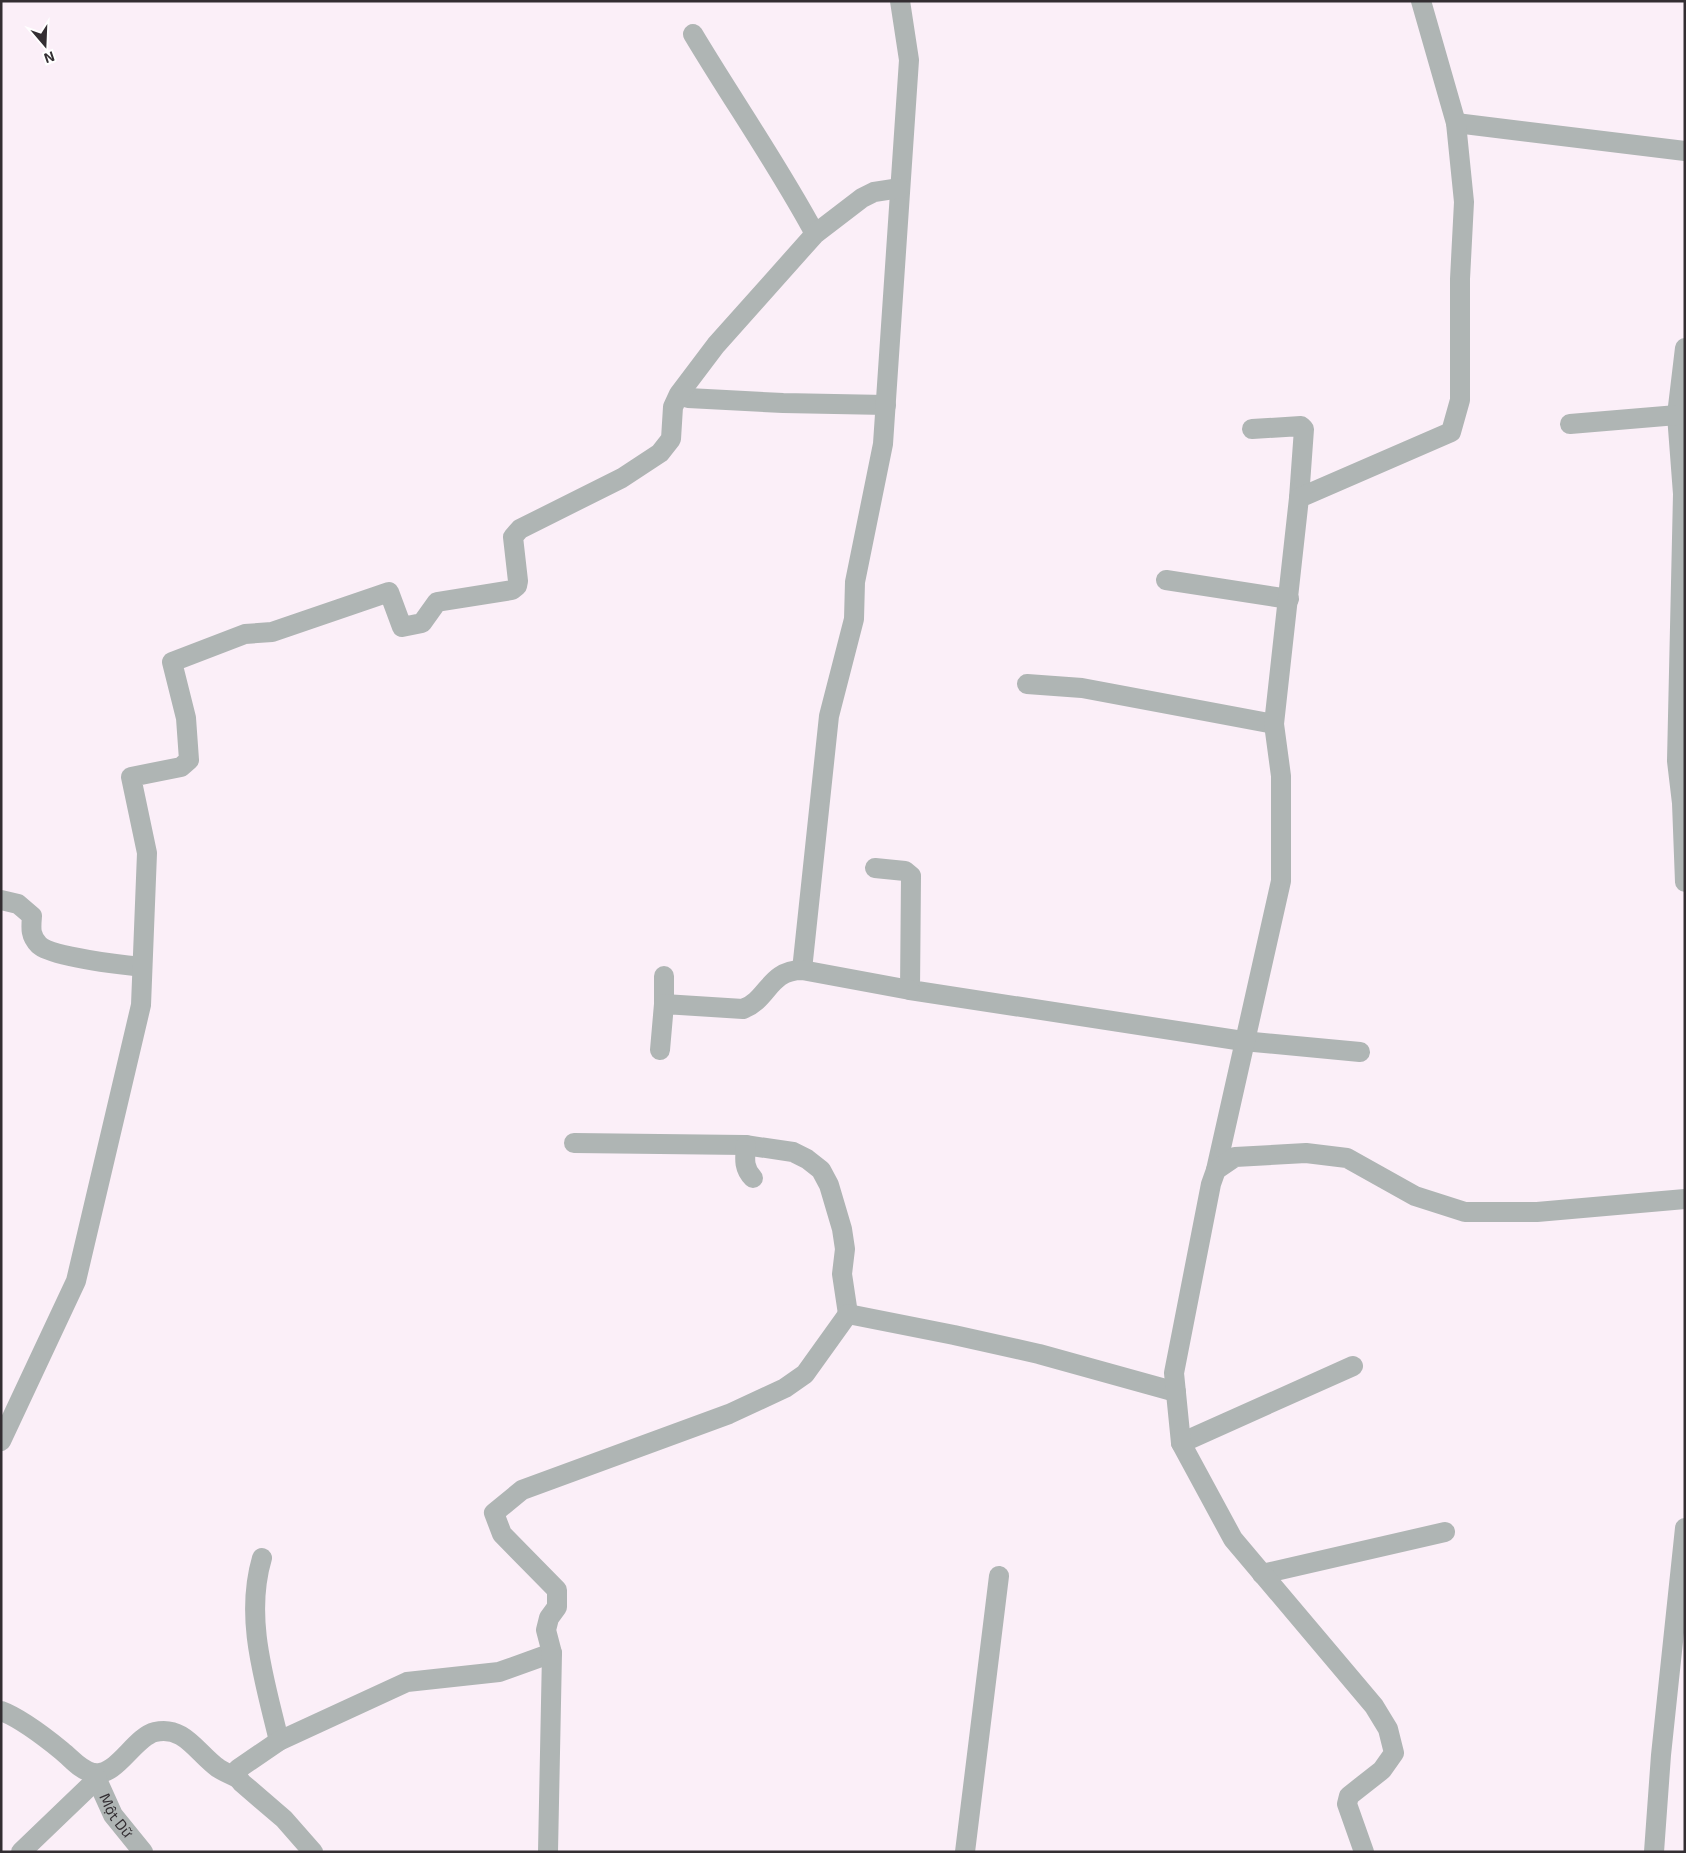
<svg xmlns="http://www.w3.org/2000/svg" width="1686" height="1853" font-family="'Exo 2',sans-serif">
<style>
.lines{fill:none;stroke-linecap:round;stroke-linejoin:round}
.minor{stroke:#afb5b4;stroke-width:20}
.labels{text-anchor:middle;stroke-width:4;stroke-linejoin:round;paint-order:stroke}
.street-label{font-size:15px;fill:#332e32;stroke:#fff}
</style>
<rect width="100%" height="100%" fill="#fbeff8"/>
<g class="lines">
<!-- minor -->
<g class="minor">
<path d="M693,34c40,67 85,131 122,200"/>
<path d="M1456,123l229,28"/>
<path d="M1685,348l-8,67 6,79 -6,267 5,42 3,79"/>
<path d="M688,398l95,5 103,2"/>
<path d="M1570,424l107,-9"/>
<path d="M1252,429l49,-3 3,3 -5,69"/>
<path d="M1166,580l123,19"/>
<path d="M1027,684l55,4 192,36"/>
<path d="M875,868l30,3 6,5 -1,114 333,51 117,11"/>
<path d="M1,900l17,4 14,12c-1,12 -2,20 7,29 13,12 84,20 103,22"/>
<path d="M802,970l27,-254 25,-97 1,-37 28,-138 26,-384 -9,-59"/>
<path d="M664,1004v-28"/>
<path d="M660,1050l4,-46 79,5c25,-9 26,-39 59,-39l108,20"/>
<path d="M574,1143l171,2 48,7 14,7 14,11 8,15 13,44 3,20 -3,25 6,40"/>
<path d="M746,1145c-1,13 -3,23 7,33"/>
<path d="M1216,1170l65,-289v-105l-7,-52 25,-226 152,-66 9,-32v-121l4,-77 -8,-79 -35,-122"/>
<path d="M1,1441l75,-160 65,-276 6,-152 -16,-76 50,-10 8,-7 -3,-42 -14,-56 73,-28 27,-2 117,-40 13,35 20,-4 15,-21 75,-12 5,-4 1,-5 -5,-44 7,-8 102,-51 38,-25 11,-14 2,-32 6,-13 37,-49 99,-111 47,-36 12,-6 26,-4"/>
<path d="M1181,1443l172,-77"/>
<path d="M262,1558c-18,61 3,123 17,183"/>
<path d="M1262,1574l183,-42"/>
<path d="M1,1711c19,7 45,27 61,40 10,8 18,19 31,22 23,5 41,-36 62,-41 29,-7 42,21 63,36 6,4 14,7 20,10"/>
<path id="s1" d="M94,1773l19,42 30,37"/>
<path d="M21,1852l76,-73"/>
<path d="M313,1852l-29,-33 -42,-36 -4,-5v-9l41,-28 128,-59 92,-10 53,-19"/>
<path d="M548,1852l4,-199 -6,-23 3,-12 8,-11v-17l-55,-56 -8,-21 28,-23 207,-76 56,-26 20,-14 43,-60 106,21 85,19 137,38"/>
<path d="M965,1852l34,-276"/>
<path d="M1364,1852l-17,-48 2,-8 33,-26 12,-17 -6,-24 -14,-23 -141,-167 -52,-96 -7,-70 37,-189 5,-14 19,-13 71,-4 41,5 68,38 50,16h72l148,-13"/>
<path d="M1654,1852l7,-97 24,-227"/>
</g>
</g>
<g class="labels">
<!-- street labels -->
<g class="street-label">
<text dy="5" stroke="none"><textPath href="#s1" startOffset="48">Một Dữ</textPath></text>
</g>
</g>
<!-- border -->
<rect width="1686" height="1853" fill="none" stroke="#332e32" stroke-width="5"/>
<!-- north arrow -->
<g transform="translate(45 45) rotate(161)" stroke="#ffffff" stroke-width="4" paint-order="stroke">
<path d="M0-4L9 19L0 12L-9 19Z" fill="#332e32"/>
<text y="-8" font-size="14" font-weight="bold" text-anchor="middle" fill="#332e32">N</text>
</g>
</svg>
